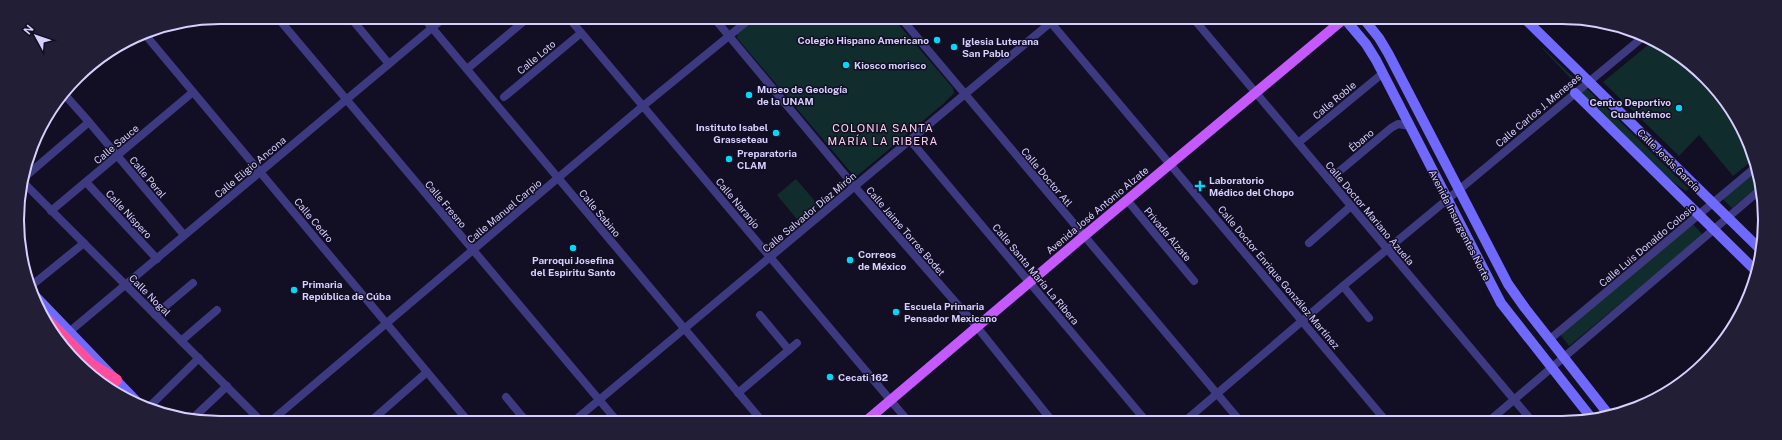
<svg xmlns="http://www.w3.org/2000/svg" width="1782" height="440" font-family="'Public Sans',sans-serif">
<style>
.green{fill:#112c2c}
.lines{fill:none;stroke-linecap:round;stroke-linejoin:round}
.street{stroke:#3e3a81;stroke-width:8}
.secondary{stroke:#7069fd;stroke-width:10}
.primary{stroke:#c459fd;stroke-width:10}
.highway{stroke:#fd4d9d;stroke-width:12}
.poi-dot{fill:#03d8f7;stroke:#120e23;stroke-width:1.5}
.labels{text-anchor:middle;stroke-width:3;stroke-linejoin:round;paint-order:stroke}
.poi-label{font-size:10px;font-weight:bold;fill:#d7d0fe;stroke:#120e23;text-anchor:start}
.street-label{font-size:10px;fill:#d7d0fe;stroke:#120e23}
.neighbourhood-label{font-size:11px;letter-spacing:1px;fill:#fed2ed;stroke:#120e23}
.rim{fill:none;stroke:#d7d0fe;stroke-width:2}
</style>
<rect width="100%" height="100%" fill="#120e23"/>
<!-- green -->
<g class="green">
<path d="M756,18h137l60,70 1,5 -12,12 -85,71h-3l-117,-138 1,-5z"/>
<path d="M1653,41l11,3 59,53 31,62 -21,17 -34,-41 -20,21 -76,-74z"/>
<path d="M1542,48h1l31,30 -2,2z"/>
<path d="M1586,89l2,1 101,99 -3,2 -5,-3 -24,-19 -76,-75 1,-3z"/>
<path d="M1758,169l1,17 -27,22 -10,-10z"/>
<path d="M796,179l23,27 -19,17 -23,-28z"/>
<path d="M1692,223l11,12 -134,111 -9,-12z"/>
</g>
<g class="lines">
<!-- street -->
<g class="street">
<path d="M277,17l340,404"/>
<path d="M350,17l39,47"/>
<path d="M423,17l339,404"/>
<path d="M568,17l340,404"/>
<path d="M714,18l141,169 122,140 75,94"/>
<path d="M901,18l339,403"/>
<path d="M1047,18l339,403"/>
<path d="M1193,18l339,403"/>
<path d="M143,32l325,389"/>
<path d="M467,69l62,-52"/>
<path d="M65,95l24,27 95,113"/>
<path d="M504,97l77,-64"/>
<path d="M910,140l236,281"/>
<path d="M1298,143l85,-70"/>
<path d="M26,176l63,-54"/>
<path d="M1329,180l62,-52 7,-4 12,2"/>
<path d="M86,182l71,77"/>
<path d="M24,183l237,238"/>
<path d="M1127,200l67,81"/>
<path d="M51,211l142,-119"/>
<path d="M1309,243l42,-37"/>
<path d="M31,286l53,-43"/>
<path d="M1343,286l26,32"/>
<path d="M155,315l38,-32"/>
<path d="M760,315l29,35"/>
<path d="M69,332l376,-315"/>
<path d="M1550,339l207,-173"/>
<path d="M181,341l36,-31"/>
<path d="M738,393l59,-50"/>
<path d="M506,397l20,24"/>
<path d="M150,406l49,-48"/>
<path d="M191,420l36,-34"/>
<path d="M271,421l372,-315 108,-88"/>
<path d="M371,421l56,-49"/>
<path d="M574,421l482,-403"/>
<path d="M1185,421l158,-135 300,-249"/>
<path d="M1489,421l271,-231"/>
</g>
<!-- secondary -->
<g class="secondary">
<path d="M1344,18l22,26 10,16 125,243 92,117"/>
<path d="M1363,18l16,20 9,15 120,231 17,24 84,107"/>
<path d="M1525,19l237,232"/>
<path d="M1575,93l181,178"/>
<path d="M36,297l102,106"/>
</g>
<!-- primary -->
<path class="primary" d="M866,421l218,-185 261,-218"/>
<!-- highway -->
<path class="highway" d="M47,320l45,45 24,15"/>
</g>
<!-- markers -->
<g class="poi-dot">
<circle cx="937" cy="40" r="4"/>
<circle cx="954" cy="47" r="4"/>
<circle cx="846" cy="65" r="4"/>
<circle cx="749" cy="95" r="4"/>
<circle cx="1679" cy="108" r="4"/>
<circle cx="776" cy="133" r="4"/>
<circle cx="729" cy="159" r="4"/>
<path d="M1198 180h4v4h4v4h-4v4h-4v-4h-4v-4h4z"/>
<circle cx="573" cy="248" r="4"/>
<circle cx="850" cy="260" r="4"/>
<circle cx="294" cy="290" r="4"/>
<circle cx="896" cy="312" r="4"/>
<circle cx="830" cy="377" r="4"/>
</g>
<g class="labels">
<!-- poi labels -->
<g class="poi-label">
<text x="929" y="44" text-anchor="end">Colegio Hispano Americano</text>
<text x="962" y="45">Iglesia Luterana<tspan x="962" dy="12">San Pablo</tspan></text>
<text x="854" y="69">Kiosco morisco</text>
<text x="757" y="93">Museo de Geología<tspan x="757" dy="12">de la UNAM</tspan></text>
<text x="1671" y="106" text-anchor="end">Centro Deportivo<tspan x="1671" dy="12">Cuauhtémoc</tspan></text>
<text x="768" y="131" text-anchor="end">Instituto Isabel<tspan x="768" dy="12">Grasseteau</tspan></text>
<text x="737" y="157">Preparatoria<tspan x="737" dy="12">CLAM</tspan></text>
<text x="1209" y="184">Laboratorio<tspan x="1209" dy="12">Médico del Chopo</tspan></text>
<text x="858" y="258">Correos<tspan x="858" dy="12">de México</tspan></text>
<text x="573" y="264" text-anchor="middle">Parroqui Josefina<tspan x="573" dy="12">del Espiritu Santo</tspan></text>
<text x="302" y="288">Primaria<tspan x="302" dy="12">República de Cúba</tspan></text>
<text x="904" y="310">Escuela Primaria<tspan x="904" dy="12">Pensador Mexicano</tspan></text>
<text x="838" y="381">Cecati 162</text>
</g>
<!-- street labels -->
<g class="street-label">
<text transform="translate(536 57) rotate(-40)" y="4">Calle Loto</text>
<text transform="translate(1334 100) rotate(-40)" y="4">Calle Roble</text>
<text transform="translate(1538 110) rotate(-40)" y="4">Calle Carlos J. Meneses</text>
<text transform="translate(1361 140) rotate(-40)" y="4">Ébano</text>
<text transform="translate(116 144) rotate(-40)" y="4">Calle Sauce</text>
<text transform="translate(1669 160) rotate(45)" y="4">Calle Jesús García</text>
<text transform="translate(250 167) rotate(-40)" y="4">Calle Eligio Ancona</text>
<text transform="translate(148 177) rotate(50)" y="4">Calle Peral</text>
<text transform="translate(1047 177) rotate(50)" y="4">Calle Doctor Atl</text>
<text transform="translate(738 203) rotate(50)" y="4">Calle Naranjo</text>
<text transform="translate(446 204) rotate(50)" y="4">Calle Fresno</text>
<text transform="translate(1097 210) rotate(-40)" y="4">Avenida José Antonio Alzate</text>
<text transform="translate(504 211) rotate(-40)" y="4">Calle Manuel Carpio</text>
<text transform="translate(809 212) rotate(-40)" y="4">Calle Salvador Díaz Mirón</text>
<text transform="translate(600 213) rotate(50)" y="4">Calle Sabino</text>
<text transform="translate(1370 213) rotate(50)" y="4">Calle Doctor Mariano Azuela</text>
<text transform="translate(129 214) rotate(47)" y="4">Calle Níspero</text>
<text transform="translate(314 220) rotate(50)" y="4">Calle Cedro</text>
<text transform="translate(1460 225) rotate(63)" y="4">Avenida Insurgentes Norte</text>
<text transform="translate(906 231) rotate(49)" y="4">Calle Jaime Torres Bodet</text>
<text transform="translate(1168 234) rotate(50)" y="4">Privada Alzate</text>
<text transform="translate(1647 245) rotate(-40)" y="4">Calle Luis Donaldo Colosio</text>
<text transform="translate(1036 274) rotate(50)" y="4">Calle Santa María La Ribera</text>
<text transform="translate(1279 277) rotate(50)" y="4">Calle Doctor Enrique González Martínez</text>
<text transform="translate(150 295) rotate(45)" y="4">Calle Nogal</text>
</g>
<!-- neighbourhood labels -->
<g class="neighbourhood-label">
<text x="883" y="132">COLONIA SANTA<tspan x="883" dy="13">MARÍA LA RIBERA</tspan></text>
</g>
</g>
<!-- crop -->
<path d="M0 0H1782V440H0ZM220 24H1562A196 196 0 0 1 1758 220V220A196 196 0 0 1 1562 416H220A196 196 0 0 1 24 220V220A196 196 0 0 1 220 24Z" fill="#221e35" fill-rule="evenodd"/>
<path class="rim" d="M220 24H1562A196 196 0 0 1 1758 220V220A196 196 0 0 1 1562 416H220A196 196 0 0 1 24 220V220A196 196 0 0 1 220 24Z"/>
<!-- north arrow -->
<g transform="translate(36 36) rotate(310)" stroke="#120e23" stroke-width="3" paint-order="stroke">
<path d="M0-3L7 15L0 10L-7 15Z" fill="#d7d0fe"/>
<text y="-6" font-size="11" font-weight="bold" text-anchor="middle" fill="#d7d0fe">N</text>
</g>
</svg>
